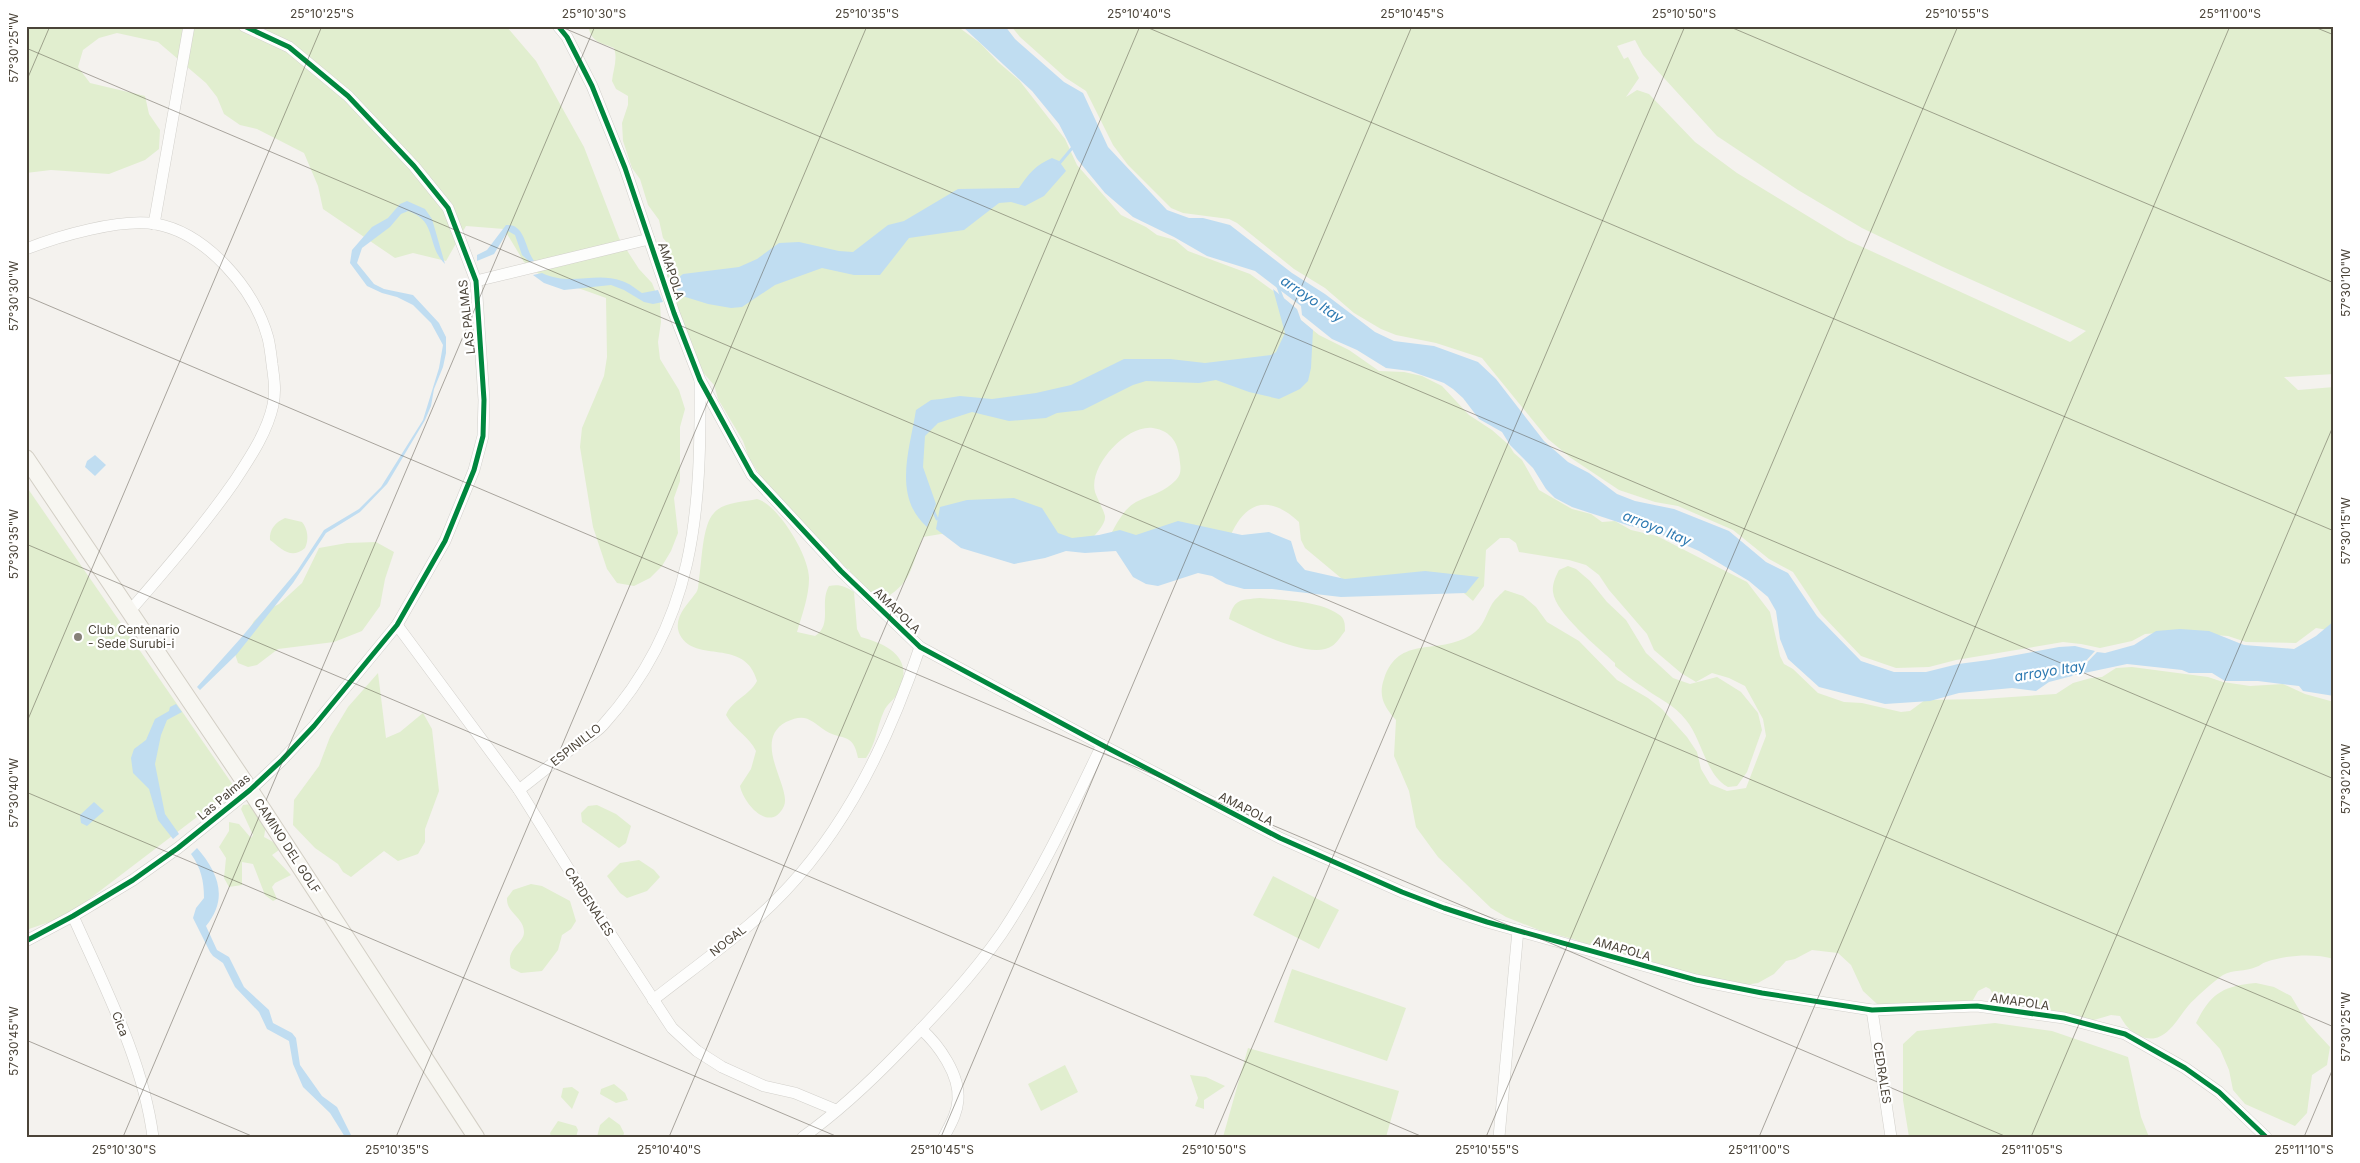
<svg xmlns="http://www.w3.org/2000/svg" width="2360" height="1163" font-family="Inter,sans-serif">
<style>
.green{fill:#e1eecf;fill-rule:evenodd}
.water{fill:#c0ddf1}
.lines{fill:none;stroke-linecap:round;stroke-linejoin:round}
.stream{stroke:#c0ddf1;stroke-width:3}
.street-casing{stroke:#d2d0cb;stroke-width:12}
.secondary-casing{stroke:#d3cfc5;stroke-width:18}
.street{stroke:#fdfdfc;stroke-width:11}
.secondary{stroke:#f7f6f1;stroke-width:16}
.cycleway-casing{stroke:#fff;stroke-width:8}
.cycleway{stroke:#00873e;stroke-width:5}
.ticks{fill:none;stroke:#4b4439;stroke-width:1;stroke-opacity:0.45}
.poi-dot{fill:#868178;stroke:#fff;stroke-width:2}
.labels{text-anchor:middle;stroke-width:4.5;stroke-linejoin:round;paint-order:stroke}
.street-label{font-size:12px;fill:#4b4439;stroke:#fff}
.poi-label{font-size:12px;fill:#4b4439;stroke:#fff;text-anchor:start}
.water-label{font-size:14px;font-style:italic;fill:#2e7ab2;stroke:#fff}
.neatline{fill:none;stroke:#4b4439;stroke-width:2}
.ticks-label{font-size:12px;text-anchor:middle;fill:#4b4439}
</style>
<rect width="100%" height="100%" fill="#f4f2ee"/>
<!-- green -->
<g class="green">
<path d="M26,26h480l30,35 48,86 35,91 20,31 13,14 8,20 1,19 -3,20 2,17 19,31 6,19 -5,18v54l-6,17 4,35 -7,18 -9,15 -12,12 -16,8 -17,-3 -10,-14 -14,-42 -13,-80 2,-19 22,-52 3,-19 -1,-59 -67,-24 -15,-12 -20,-33 -38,-3 -20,35 -33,-8 -18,5 -72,-49 -5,-23 -14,-33 -47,-24 -17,-4 -16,-11 -7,-17 -11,-14 -48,-41 -41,-9 -18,5 -16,12 -5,17 12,16 55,13 4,18 11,16 -1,19 -14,11 -36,14 -58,-4 -25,3z"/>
<path d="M588,26h369l23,17 18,19 21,18 46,59 12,26 44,50 25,12 11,8 18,5 13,11 62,23 26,19 22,25 21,17 30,15 30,21 25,1 18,4 20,10 27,29 23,15 17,15 5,8 8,7 17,30 33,19 19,5 11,8 13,-1 16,9 26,6 90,46 23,30 10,44 4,8 9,5 25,24 26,9 18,1 39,9 9,-1 15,-11 57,-1 74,-5 17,-11 18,-5 11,-1 14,-9 16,-1 76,10 15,5 27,4 33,-2 22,10 29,8v257c-20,-6 -48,-4 -68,3 -4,1 -6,4 -10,5 -11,5 -23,2 -33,8 -9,6 -28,23 -35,31 -13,16 -25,42 -50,29 -9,-5 -13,-10 -18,-19l-9,-1 -17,5 -28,-1 -68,-15 -8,-15 -4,-2 -8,4 -9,16 -80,8 -26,-24 -12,-26 -13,-12 -26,-3 -17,9 -9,2 -12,13 -16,9 -27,4 -98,-29 -16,6 -16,-5 -12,-14 -16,-6 -34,-9 -33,-13 -15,-9 -53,-51 -22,-30 -7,-36 -15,-35 2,-36c-12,-13 -18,-24 -12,-41 15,-45 53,-23 87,-44 13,-8 14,-19 21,-31 3,-5 9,-10 13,-14l18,6 13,11 11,15 32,19 38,39 31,18 14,11 25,28 10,15 4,17 9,15 17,7 19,-3 20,-52 -3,-17 -18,-33 -16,-8 -17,-5 -16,9 -15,-9 -27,-23 -7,-16 -38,-44 -10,-15 -13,-10 -17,-5 -50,-8 -3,-9 -7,-5h-9l-14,12 -2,36 -11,15 -16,-14 -110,-4 -42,-35 -4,-8 -2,-18c-30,-28 -54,-21 -69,15l-115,4 -3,-9c6,-11 13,-24 24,-30 14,-7 29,-10 40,-22 5,-5 5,-11 4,-17 -1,-19 -8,-32 -27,-35 -26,-4 -65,38 -58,64 2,6 9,19 10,24 1,8 -9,17 -13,23l-151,-5 -18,3c-14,33 -9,45 -44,65l-29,-28v-4l-8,-4 -80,-88 -13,-20 -6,-17 -25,-42 -4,-14 -14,-16 -7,-23 -9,-17 -21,-67 5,-18 -5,-6 -4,-18 -11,-15 -8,-26 -8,-11 -9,-27 -1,-18 6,-18v-9l-12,-7 -4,-8c1,-11 6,-21 2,-33 -14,-6 -22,-5 -26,-22z"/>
<path d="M1011,26h1323v348l-50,3 14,13 36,-3v244l-18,-3 -20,15 -50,-1 -18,-6 -57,-4 -26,2 -13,7 -32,7 -19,-4 -18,-2 -107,18 -27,7 -33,1 -35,-12 -40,-42 -28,-42 -24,-13 -36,-29 -55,-24 -23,-4 -36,-12 -48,-32 -23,-19 -66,-81 -46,-15 -40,-8 -15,-6 -27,-16 -29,-25 -31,-19 -57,-46 -8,-4 -46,-6 -12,-5 -43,-43 -15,-20 -27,-54 -20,-13 -46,-41zM1635,40l8,15 74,81 81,54 64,38 81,39 143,64 -16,11 -223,-102 -110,-67 -42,-31 -46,-48 -12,-4 -11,7 13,-19 -11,-21 -4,2 -7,-13z"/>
<path d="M26,486l209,302 -168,128 -41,14z"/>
<path d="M757,499c21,5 53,58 52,80 0,17 -7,36 -12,53l18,4c18,-12 4,-33 14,-50 10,-2 16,0 25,6l3,37 4,8c29,8 54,22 37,56 -4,7 -11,11 -14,18 -7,15 -8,33 -18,47h-8c-5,-26 -15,-17 -32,-27 -15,-10 -20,-19 -40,-9 -35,19 6,66 -2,84 -13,28 -40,-1 -44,-20l11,-17 5,-18c-7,-15 -22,-21 -30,-36 6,-15 23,-19 31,-34 -12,-44 -62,-17 -77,-46 -8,-16 7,-30 15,-41 4,-4 3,-9 4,-15 3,-17 3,-54 15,-66 9,-11 30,-11 43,-14z"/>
<path d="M285,518l17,4c6,7 7,18 3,26 -14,12 -23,1 -35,-8 -1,-11 6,-18 15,-22z"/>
<path d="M376,542l18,10 -9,27 -5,27 -18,25 -28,11 -56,7 -21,16 -9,2 -10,-4 -3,-9 19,-33 9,-9 16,-8 23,-21 17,-35 28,-5z"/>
<path d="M1568,566l8,3 14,12 17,21 19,18 20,33 27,25 17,6 27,-7 24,15 17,21 4,17 -15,42 -10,14 -9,1c-22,-11 -26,-48 -42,-67 -11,-15 -29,-22 -43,-33 -10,-6 -19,-14 -28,-21v-3c-15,-14 -60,-50 -62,-71 -1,-8 3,-16 6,-22z"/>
<path d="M1260,598c22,2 60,3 78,16 7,4 7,10 7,17 -4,5 -8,12 -13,15 -22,15 -81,-17 -103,-27 5,-21 12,-19 31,-21z"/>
<path d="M378,673l8,65 14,-6 23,-19 9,16 7,62 -14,38v13l-7,12 -20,7 -14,-10 -33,26 -8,-5 -5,-8 -23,-16 -22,-23 1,-25 25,-34 11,-29 18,-30z"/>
<path d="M252,804l15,15 -3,18 15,8v5l-7,5 19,20 -16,8 -3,4 5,12 -4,2 -8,-6 -12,-31 -11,-2v23l-13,2 -5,-9 2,-20 -7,-11 10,-16v-9l10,2 12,14 2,-3 -12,-26 2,-4z"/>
<path d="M597,805l19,9 15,12 -5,17 -7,5 -37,-26 -1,-9 7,-7z"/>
<path d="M639,860l15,10 6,7 -13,14 -20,7 -7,-5 -13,-17 13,-13z"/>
<path d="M1273,876l66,34 -20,39 -66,-34z"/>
<path d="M531,884l11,2 28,15 6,20 -5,8 -9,6 -4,15 -16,21 -21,2 -10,-5c-6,-20 13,-24 13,-36 0,-15 -18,-19 -17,-34l6,-8z"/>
<path d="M1292,969l114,39 -19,53 -113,-39z"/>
<path d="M2256,983l18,4 17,9 15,25 24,26 -3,18 -15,10 -5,38 -12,13 -50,-22 -12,-14 -4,-20 -9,-21 -24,-26c15,-30 27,-37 60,-40z"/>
<path d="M1995,1023l57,8 76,26 13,60 8,20h-240l-6,-37v-56l14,-13z"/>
<path d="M1248,1048l151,43 -13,46h-163z"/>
<path d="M1065,1065l13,27 -37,19 -13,-27z"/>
<path d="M1190,1075l16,2 19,9 -21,14v9l-9,-3 3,-8z"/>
<path d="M614,1084l11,9 3,7 -12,3 -16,-9 1,-5z"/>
<path d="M572,1087l7,5 -7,17 -11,-12 2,-9z"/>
<path d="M609,1117l11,8 4,8 -1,4h-26l3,-12z"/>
<path d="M558,1121l18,5 2,4 -2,7h-25l-1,-4z"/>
</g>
<!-- water -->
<g class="water">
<path d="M962,26h43l10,13 49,43 19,11 25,54 59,63 22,8h14l27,7 62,48 33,21 50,38 19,9 40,5 44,16 18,17 48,62 24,21 21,11 28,21 18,7 39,8 55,22 37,31 22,11 29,43 44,45 33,11h32l32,-8 31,-4 70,-13 16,-1 20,5 -23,25 -23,6 -13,9 -24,-3 -53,5 -29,8 -45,3 -66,-17 -31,-28 -8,-20 -4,-28 -8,-14 -19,-16 -50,-30 -48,-21 -21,-4 -58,-19 -17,-9 -9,-9 -13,-21 -23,-23 -8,-13 -23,-13 -16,-21 -10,-9 -9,-6 -34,-12 -24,-3 -29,-18 -25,-11 -30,-24 -1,-9 -46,-35 -48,-15 -33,-19 -41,-20 -28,-24 -28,-34 -18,-35 -27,-33z"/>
<path d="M1052,158l7,3 7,10 -22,25 -19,10 -14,-4 -12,1 -35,27 -55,8 -29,37h-26l-32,-7 -47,17 -33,22 -11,1 -23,-4 -29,-9 -5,-14 9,-7 56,-7 18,-8 22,-16 20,-1 40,9 14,1 35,-27 16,-4 54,-32 61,-1c10,-15 17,-23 33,-30z"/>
<path d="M407,201l18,8 7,10 13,45c-19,-18 -7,-43 -37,-53l-7,3 -11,13 -28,21 -5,15 17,21 10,5 29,6 26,28 7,14v16l-3,14 -9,22 -3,17 -6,14 -38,64 -27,28 -34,21 -33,50 -56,71 -37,36 -3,-3 43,-48 57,-68 27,-41 35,-21 22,-22 42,-67 16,-52 4,-23 -12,-22 -18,-18 -16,-8 -15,-4 -15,-7 -17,-23 2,-13 20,-23 16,-9 12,-14z"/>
<path d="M506,225c20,-2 19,26 29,37l-3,2 -10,-9 -7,-20 -7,-4 -14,23 -17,7v-6l10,-5z"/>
<path d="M542,273c30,14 52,-2 80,8 7,2 14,8 20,12l16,-3 5,12 -10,2 -9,-2 -20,-12 -13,-5 -47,5 -20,-7 -11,-8z"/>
<path d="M1273,289l24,20 4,11 12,10 -2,38 -3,13 -8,8 -21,10 -30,-7 -33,-12 -17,3 -53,-2 -13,4 -50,25 -26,3 -11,5 -37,3 -37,-9 -34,11 -13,13 -2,31 13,37 -9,23c-35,-31 -17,-78 -11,-117l15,-10 10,-1 19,-3 32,3 44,-6 35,-8 53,-26h46l35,4 66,-8 5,-3 9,-19z"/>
<path d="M95,455l11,10 -11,11 -10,-9 2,-6z"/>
<path d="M1014,498l28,10 16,25 14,5 27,-3 21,-5 16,5 42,-14 64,14 27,-3 22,9 6,20 8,9 40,9 80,-8 54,6 -13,16 -125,4 -69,-8h-28l-18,-5 -14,-8 -14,-3 -40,13 -12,-2 -13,-7 -17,-26 -31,2 -19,-2 -21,7 -31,6 -53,-16 -25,-19 4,-22 27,-7z"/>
<path d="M2334,621v75l-31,-5 -4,-5 -41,-5h-33l-13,-8h-23l-7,-3 -55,-6 -52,11 22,-23 8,1 29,-8 22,-14 24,-2 29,2 35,14 50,4 22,-13z"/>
<path d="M176,704l6,8 -15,8 -6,15 -6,29 10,50 14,20 -6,5 -15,-19 -9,-31 -16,-16 -2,-15 3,-9 12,-9 9,-21 14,-8 1,-4z"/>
<path d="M94,802l10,9 -17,15 -6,-3 -1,-8z"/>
<path d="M197,848c21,24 32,50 9,78l11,24 12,7 15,30 25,23 4,13 19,10 4,5 4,27 22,31 15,11 15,30h-7l-15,-24 -27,-26 -10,-23 -4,-23 -22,-12 -8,-17 -24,-25 -12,-24 -10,-7 -3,-4 -17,-34 3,-10 8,-10c0,-17 -3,-30 -13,-44z"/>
</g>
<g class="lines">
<!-- stream -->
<g class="stream">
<path d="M1058,165l15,-18"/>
<path d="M1278,287l5,13"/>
<path d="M932,508l5,11"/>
</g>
<defs>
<g id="street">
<path d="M558,26l9,11 25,49 33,82 49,145 26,67 52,95 89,96 79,76 182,98 178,93 122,54 42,16 43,14 209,58 66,13 110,17 105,-4 87,12 34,9 27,7 60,34 34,24 47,45"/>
<path d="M154,224l35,-198"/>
<path d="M26,249c33,-13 95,-31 130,-25 50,9 99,65 112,114 2,8 3,17 4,26 2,14 4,27 1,41 -6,28 -24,54 -39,77 -32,46 -69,88 -105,130"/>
<path d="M476,281l173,-42"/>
<path d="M397,625l122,165 64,102 89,136 25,23 25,16 42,19 31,7 41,17"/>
<path d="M519,790c19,-15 38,-30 57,-45 9,-6 20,-12 27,-20 93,-103 98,-213 97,-344"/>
<path d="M73,916c31,70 70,144 80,221"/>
<path d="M26,941l47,-25 60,-36 45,-32 72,-58 32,-30 32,-34 83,-101 48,-84 29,-71 9,-34 1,-36 -8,-119 -28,-73 -34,-42 -66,-70 -59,-49 -45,-21"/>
<path d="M653,1000c32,-25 65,-49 96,-75 86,-72 136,-174 171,-278"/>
<path d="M1872,1010l19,127"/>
<path d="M921,1029c18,16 39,46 37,71 -1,14 -8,25 -14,37"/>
<path d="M803,1137c35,-25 67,-55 97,-86 36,-37 72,-75 102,-118 39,-59 69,-124 100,-188"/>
<path d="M1499,1137l19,-207"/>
</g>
<path id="secondary" d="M26,458l224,332 226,347"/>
</defs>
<!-- street casing -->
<use href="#street" class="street-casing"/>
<!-- secondary casing -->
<use href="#secondary" class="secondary-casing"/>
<!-- street -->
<use href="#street" class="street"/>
<!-- secondary -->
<use href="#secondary" class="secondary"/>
<defs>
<g id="cycleway">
<path d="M558,26l9,11 25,49 33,82 49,145 26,67 52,95 89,96 79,76 182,98 178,93 122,54 42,16 43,14 209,58 66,13 110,17 105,-4 87,12 34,9 27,7 60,34 34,24 47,45"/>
<path d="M26,941l47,-25 60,-36 45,-32 72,-58 32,-30 32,-34 83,-101 48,-84 29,-71 9,-34 1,-36 -8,-119 -28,-73 -34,-42 -66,-70 -59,-49 -45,-21"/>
</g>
</defs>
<!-- cycleway casing -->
<use href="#cycleway" class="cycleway-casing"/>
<!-- cycleway -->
<use href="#cycleway" class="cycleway"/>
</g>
<!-- ticks -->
<path class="ticks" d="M559,26l1775,753M1144,26l1190,505M1728,26l606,257M2312,26l22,9M26,48l2308,979M26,82l24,-56M26,296l1981,841M26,544l1397,593M26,724l296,-698M26,792l812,345M26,1040l228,97M123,1137l472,-1111M396,1137l471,-1111M669,1137l471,-1111M941,1137l471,-1111M1214,1137l471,-1111M1486,1137l472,-1111M1759,1137l471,-1111M2031,1137l303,-713M2304,1137l30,-71"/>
<!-- markers -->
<circle class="poi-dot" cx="78" cy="637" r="5"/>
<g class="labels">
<!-- street labels -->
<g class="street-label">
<text transform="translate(671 271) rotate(72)" y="4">AMAPOLA</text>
<text transform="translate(467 317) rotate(-96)" y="4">LAS PALMAS</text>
<text transform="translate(897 611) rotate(44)" y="4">AMAPOLA</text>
<text transform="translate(576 745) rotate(-38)" y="4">ESPINILLO</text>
<text transform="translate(224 797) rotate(-40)" y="4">Las Palmas</text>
<text transform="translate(1246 809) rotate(27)" y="4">AMAPOLA</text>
<text transform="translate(287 846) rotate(57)" y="4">CAMINO DEL GOLF</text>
<text transform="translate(589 902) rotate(57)" y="4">CARDENALES</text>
<text transform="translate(728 941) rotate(-38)" y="4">NOGAL</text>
<text transform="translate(1622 949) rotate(16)" y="4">AMAPOLA</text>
<text transform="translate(2020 1002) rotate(8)" y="4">AMAPOLA</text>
<text transform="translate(120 1024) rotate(69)" y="4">Cica</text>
<text transform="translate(1882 1073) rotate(81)" y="4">CEDRALES</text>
</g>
<!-- poi labels -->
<g class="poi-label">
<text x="88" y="634">Club Centenario<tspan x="88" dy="14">- Sede Surubi-i</tspan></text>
</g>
<!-- water labels -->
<g class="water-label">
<text transform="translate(1312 299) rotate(34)" y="5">arroyo Itay</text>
<text transform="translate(1657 528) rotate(22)" y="5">arroyo Itay</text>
<text transform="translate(2050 671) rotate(-9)" y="5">arroyo Itay</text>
</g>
</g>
<!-- border -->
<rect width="2360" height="1163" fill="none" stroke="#ffffff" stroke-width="55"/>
<rect x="28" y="28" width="2304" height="1108" class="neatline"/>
<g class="ticks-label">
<text x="322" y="18">25°10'25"S</text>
<text x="594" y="18">25°10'30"S</text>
<text x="867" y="18">25°10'35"S</text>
<text x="1139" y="18">25°10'40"S</text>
<text x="1412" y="18">25°10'45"S</text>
<text x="1684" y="18">25°10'50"S</text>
<text x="1957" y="18">25°10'55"S</text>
<text x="2230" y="18">25°11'00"S</text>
<text transform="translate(14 48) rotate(-90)" y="4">57°30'25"W</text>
<text transform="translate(2346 283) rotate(-90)" y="4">57°30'10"W</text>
<text transform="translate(14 296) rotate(-90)" y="4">57°30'30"W</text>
<text transform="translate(2346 531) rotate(-90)" y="4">57°30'15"W</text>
<text transform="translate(14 544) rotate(-90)" y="4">57°30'35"W</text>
<text transform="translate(2346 779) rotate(-90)" y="4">57°30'20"W</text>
<text transform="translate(14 793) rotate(-90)" y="4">57°30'40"W</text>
<text transform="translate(2346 1027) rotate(-90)" y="4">57°30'25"W</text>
<text transform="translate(14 1041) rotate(-90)" y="4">57°30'45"W</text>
<text x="124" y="1154">25°10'30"S</text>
<text x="397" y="1154">25°10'35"S</text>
<text x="669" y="1154">25°10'40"S</text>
<text x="942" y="1154">25°10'45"S</text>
<text x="1214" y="1154">25°10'50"S</text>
<text x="1487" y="1154">25°10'55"S</text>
<text x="1759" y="1154">25°11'00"S</text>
<text x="2032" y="1154">25°11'05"S</text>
<text x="2304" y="1154">25°11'10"S</text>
</g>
</svg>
